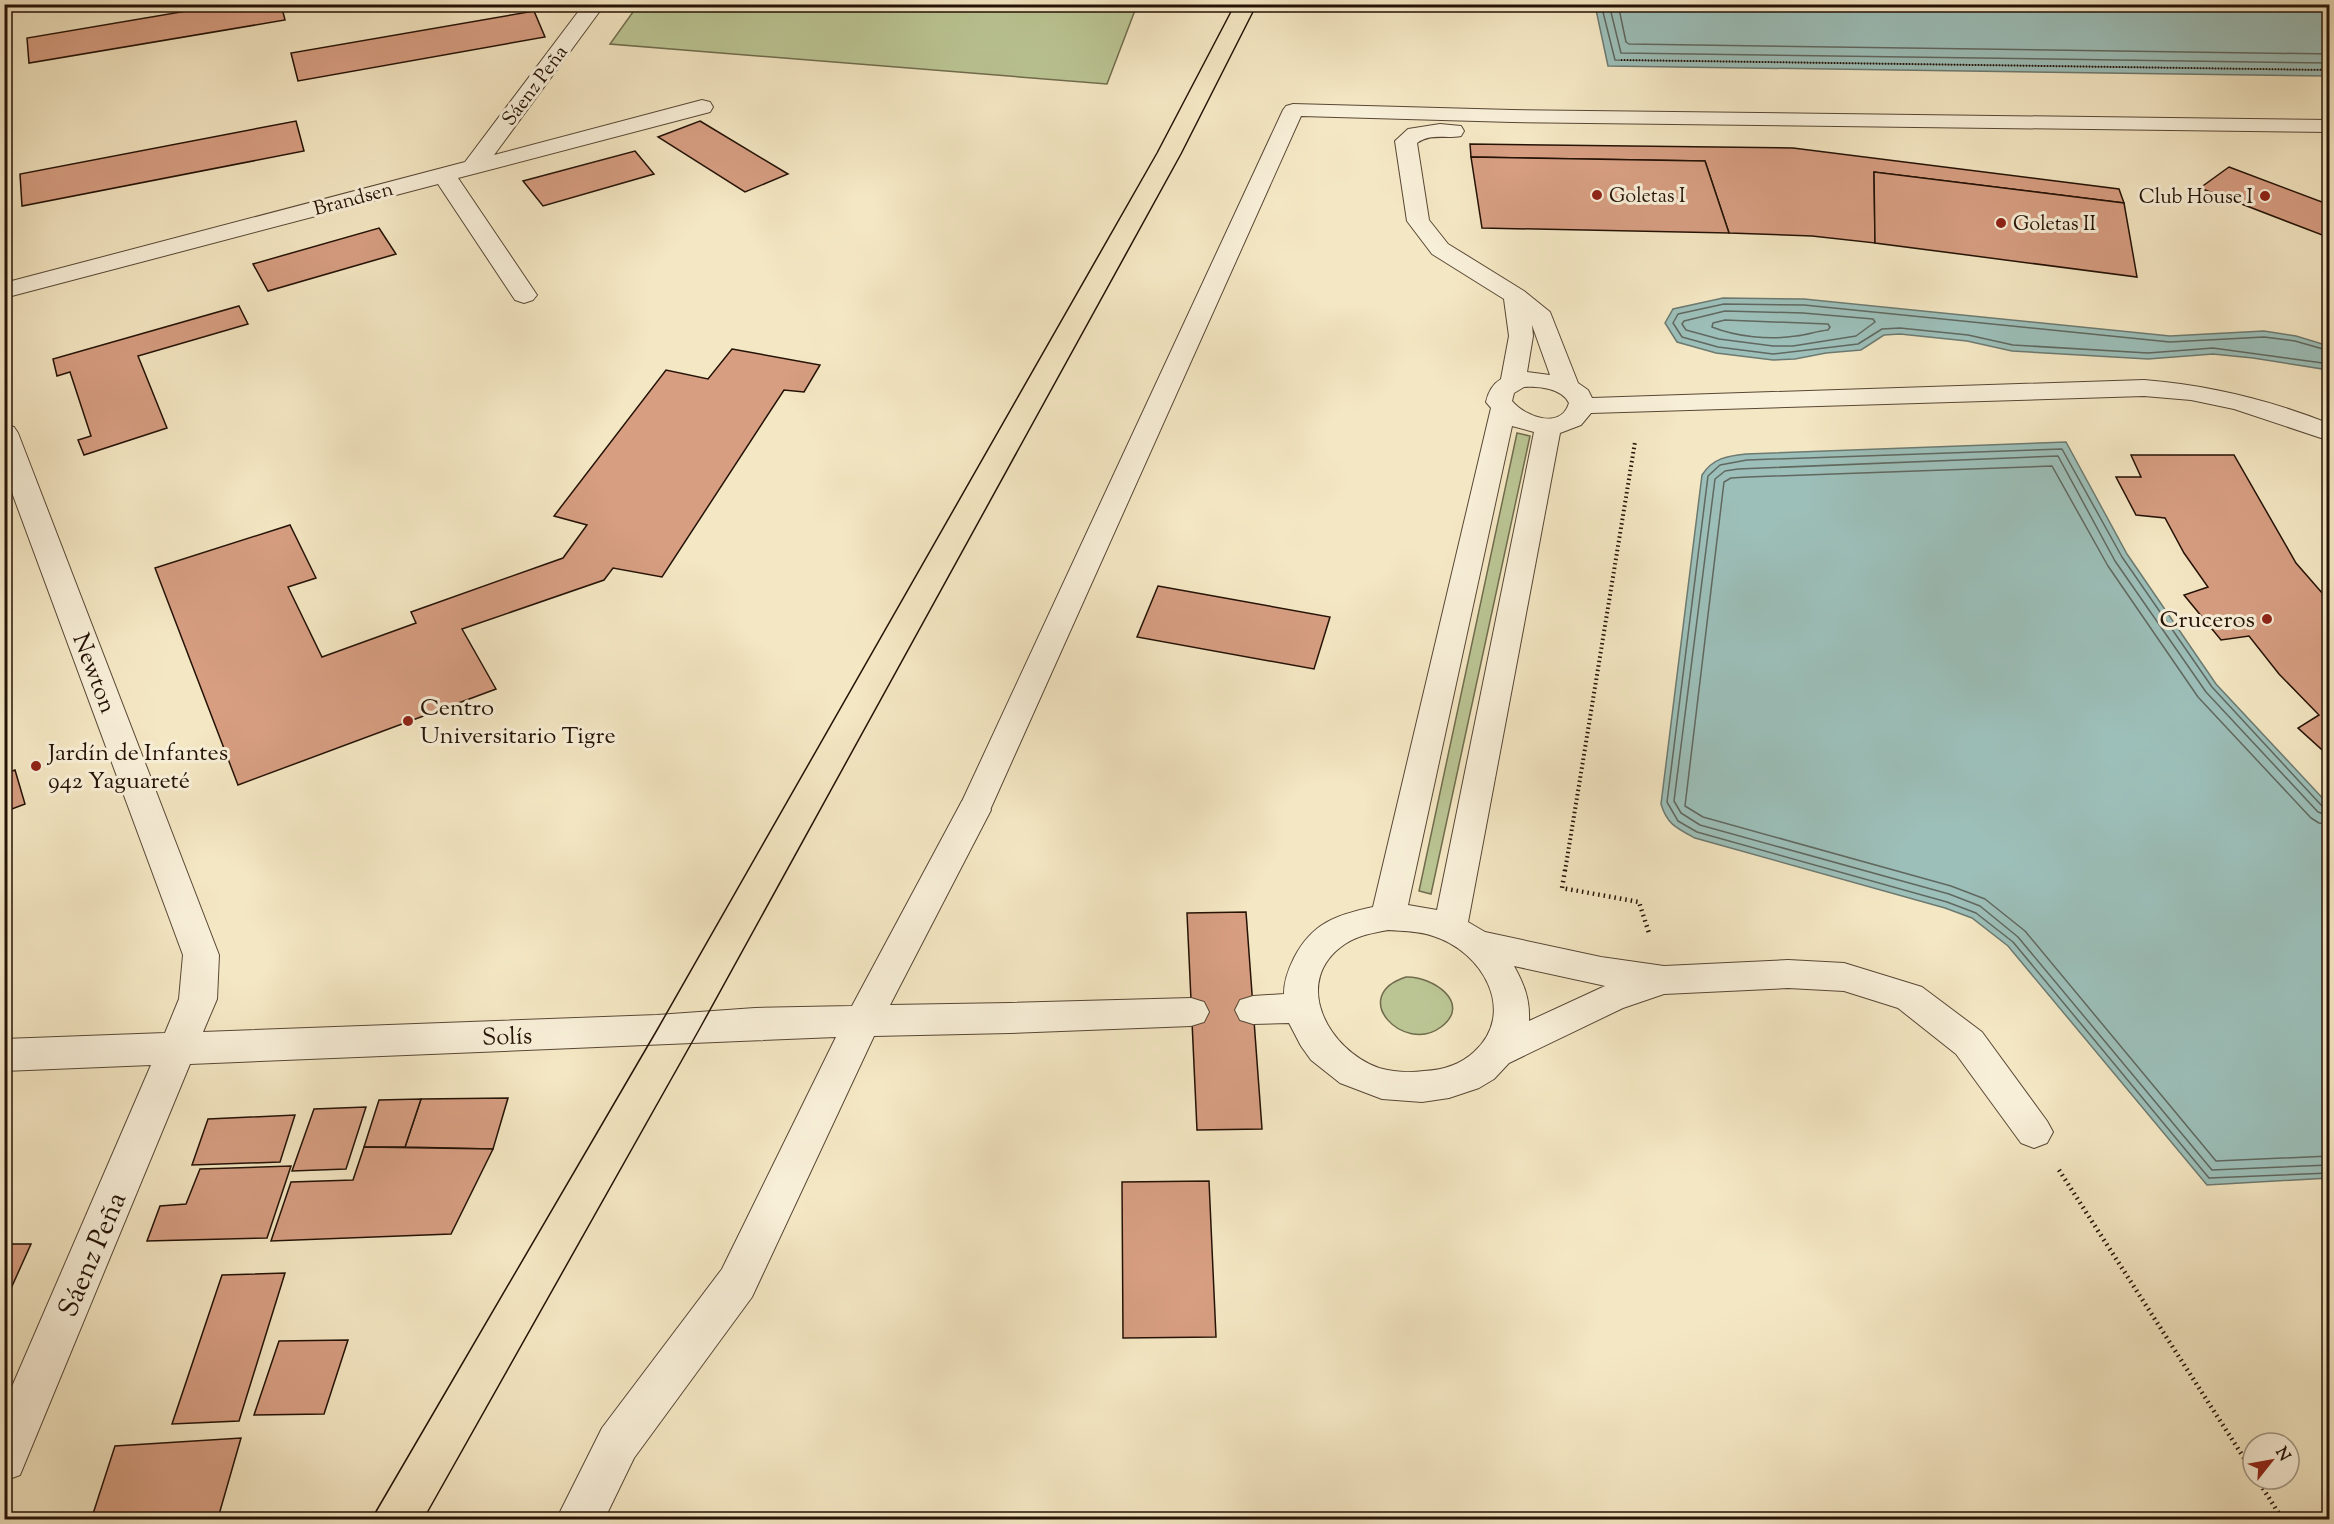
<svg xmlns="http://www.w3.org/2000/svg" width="2334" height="1524" font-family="'Sorts Mill Goudy',serif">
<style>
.green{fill:#bbc594;stroke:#706c4d;stroke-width:1.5}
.water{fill:#9cbfb9;stroke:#6c7a71;stroke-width:1.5}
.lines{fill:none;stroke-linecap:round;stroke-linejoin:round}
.shore{stroke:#606860;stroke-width:1.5}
.building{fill:#d79e82;stroke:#241206;stroke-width:1.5}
.service-casing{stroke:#584735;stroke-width:2}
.minor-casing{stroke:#584735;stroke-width:2}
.path-far2{stroke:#241206;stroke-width:2;stroke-dasharray:1 2;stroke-linecap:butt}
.path-far1{stroke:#241206;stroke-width:4;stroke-dasharray:1.5 3;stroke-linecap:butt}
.path{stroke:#241206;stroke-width:4.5;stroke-dasharray:1.5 4;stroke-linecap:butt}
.service{fill:#f8efd8;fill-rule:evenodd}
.minor{fill:#f8efd8;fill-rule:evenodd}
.tram{stroke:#241206;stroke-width:1.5}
.poi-dot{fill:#8f2418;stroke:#f8efd8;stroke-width:2}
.labels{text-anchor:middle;stroke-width:6;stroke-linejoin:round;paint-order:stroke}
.far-street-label{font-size:20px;fill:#241206;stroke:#f8efd8}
.far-poi-label{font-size:20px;fill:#241206;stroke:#f8efd8;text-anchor:start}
.poi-label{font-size:24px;fill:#241206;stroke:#f8efd8;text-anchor:start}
.street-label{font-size:24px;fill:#241206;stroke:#f8efd8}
.near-street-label{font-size:28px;fill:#241206;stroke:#f8efd8}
</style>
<rect width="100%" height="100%" fill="#f4e7c3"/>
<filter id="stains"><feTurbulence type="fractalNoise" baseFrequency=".00333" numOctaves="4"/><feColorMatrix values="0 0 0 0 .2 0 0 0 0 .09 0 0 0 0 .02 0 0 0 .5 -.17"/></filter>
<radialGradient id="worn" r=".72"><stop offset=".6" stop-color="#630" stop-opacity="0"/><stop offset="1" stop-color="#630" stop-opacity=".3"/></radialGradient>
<!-- green -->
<g class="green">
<path d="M638,5v-1l499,1 -30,79 -497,-40z"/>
<path d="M1517,433l13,3 -99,458 -12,-3z"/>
<path d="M1406,977c26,-1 67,26 35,50 -37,28 -94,-31 -35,-50z"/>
</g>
<!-- water -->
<g class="water">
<path d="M1595,5h734v71l-721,-10z"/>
<path d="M1723,298l81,1 366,37 94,-5 32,5 33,10v24l-76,-12 -40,-4 -65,5 -136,-8 -45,-10 -67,-7 -16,1 -23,15 -35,3 -31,6 -22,1 -57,-7 -39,-11 -12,-19 8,-14z"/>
<path d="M2066,442l61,112 89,130 113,121v373l-122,7 -199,-239 -36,-28 -27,-10 -250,-70c-19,-10 -28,-14 -34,-34l41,-329c11,-17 25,-19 44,-21z"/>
</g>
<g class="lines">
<!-- shore -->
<g class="shore">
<path d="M1601,4l14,56 715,10"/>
<path d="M1609,4l12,49 709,10"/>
<path d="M1618,4l8,38 3,2 701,10"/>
<path d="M1725,311l78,2 70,6 2,3 -19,14 -63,10h-20l-54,-7 -33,-9 -4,-6 2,-3z"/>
<path d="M1725,320l103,4 2,3 -2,3c-11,1 -21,5 -32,6 -27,4 -59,1 -84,-9l1,-4z"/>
<path d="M2330,351l-35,-10 -31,-4 -94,5 -366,-37 -80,-1 -46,10 -5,9 9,14 36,10 55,7 85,-10 24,-15 18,-1 68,7 45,10 135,8 65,-5 117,16"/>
<path d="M2330,808l-8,-2 -110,-119 -90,-130 -60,-108 -315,11 -27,5 -12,11 -41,326 11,19 19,11 250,70 29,11 37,29 196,236 121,-5"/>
<path d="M2330,816l-12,-4 -112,-120 -91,-131 -57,-105 -320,13 -13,2 -10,8 -41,322 7,12 19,12 249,69 31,12 38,31 194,233 118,-5"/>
<path d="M2330,825l-11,-2 -8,-5 -113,-121 -90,-131 -56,-100 -304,11 -17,1 -7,4 -39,324 18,11 248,69 34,13 40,32 191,230 114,-5"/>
</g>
</g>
<!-- building -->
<g class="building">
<path d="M228,4h53l4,16 -256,43 -2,-25z"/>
<path d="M534,11l11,26 -247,44 -7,-28z"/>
<path d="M296,121l8,30 -282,55 -2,-32z"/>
<path d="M700,121l88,53 -43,18 -87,-55z"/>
<path d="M1470,144l323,4 326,41 5,14 -250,-31 1,71 -63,-7 -83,-3 -24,-72 -234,-4z"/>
<path d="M635,151l19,23 -111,32 -20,-25z"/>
<path d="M1471,157l234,4 24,72 -247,-5z"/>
<path d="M2229,167l101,38v33l-130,-50z"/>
<path d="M1874,172l250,31 13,74 -262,-34z"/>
<path d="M379,228l17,26 -128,37 -15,-27z"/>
<path d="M239,306l9,18 -110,32 29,72 -83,27 -6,-15 13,-4 -21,-64 -13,4 -4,-17z"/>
<path d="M732,349l88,16 -16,27 -20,-2 -122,187 -49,-9 -9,12 -142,49 34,60 -258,96 -83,-217 135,-43 26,53 -28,9 34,70 94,-34 -5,-11 152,-54 24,-33 -33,-9 112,-146 42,9z"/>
<path d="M2131,455h103l62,108 34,39v155l-32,-29 21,-13 -40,-41 -30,-38 -28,4 -37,-45 24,-8 -24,-34 -19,-35 -29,-3 -20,-38h25z"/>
<path d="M1158,586l172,31 -16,52 -177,-32z"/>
<path d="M15,770l10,34 -21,8v-38z"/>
<path d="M1246,912l16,217 -65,1 -10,-217z"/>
<path d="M508,1098l-15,51 -88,-2 16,-48z"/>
<path d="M421,1099l-16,48h-41l15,-47z"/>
<path d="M366,1107l-20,62 -54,2 22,-62z"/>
<path d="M295,1115l-15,47 -88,3 16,-46z"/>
<path d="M364,1147l129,2 -42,85 -180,7 20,-59 62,-2z"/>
<path d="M291,1166l-24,72 -120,3 13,-35 26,-2 14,-35z"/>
<path d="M1209,1181l7,156 -93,1 -1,-156z"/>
<path d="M4,1244h27l-27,60z"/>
<path d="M285,1273l-46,148 -67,3 50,-149z"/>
<path d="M348,1340l-24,74 -70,1 25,-74z"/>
<path d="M241,1438l-23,80 -127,2 24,-74z"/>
</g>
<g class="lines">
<defs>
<g id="service">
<path d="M1293,104l219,6 818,10v12l-818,-10 -211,-6 -311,694 -5,8 -11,4 -11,-4 -5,-8 325,-700 3,-4z"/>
<path d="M1440,124l21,2 3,5 -3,5c-16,3 -30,-3 -44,7l12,77 19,24 76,47 26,21 28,71 10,7 4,8 552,-18c64,5 126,20 186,44v17l-96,-32 -43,-9 -47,-4 -553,17 -10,12 -21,8 -92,489 17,10 116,25 63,9 124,-6 56,3 78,24 60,45 65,89 6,11 -6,11 -13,5 -13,-5 -65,-89 -58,-46 -54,-17 -56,-3 -124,6 -41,14 -114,55 -15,16 -15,9 -30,10 -27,4 -40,-3 -42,-16 -29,-23 -10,-14 -12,-23 -36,1 -13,-4 -5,-10 5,-10 13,-4 31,-2c0,-13 4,-24 10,-36 18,-35 42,-43 79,-51l118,-499 -5,-6c2,-10 7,-18 15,-23l8,-43 -5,-37 -72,-45 -25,-33 -12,-80 13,-12zM1532,325l18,50 -23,-3 6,-36zM1524,387c14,-1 38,1 45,16 -8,27 -44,14 -57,-2l2,-8zM1512,426l22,6 -97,478 -29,-5zM1388,930c15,1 31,1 45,6 49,15 85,76 41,116 -14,13 -31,18 -50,19 -14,2 -31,1 -45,-3 -51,-18 -89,-87 -34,-124 13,-9 28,-11 43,-14zM1514,966l87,19 4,1 -76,35c1,-22 -5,-37 -15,-55z"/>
<path d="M1191,998l13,4 5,10 -5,10 -13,4 -181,7 -13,-5 -5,-10 5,-10 13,-5z"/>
</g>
<g id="minor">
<path d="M584,4h21l-111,151 208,-55 8,2 3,5 -3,5 -252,66 79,117 -4,5 -9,3 -9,-3 -77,-116 -434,114v-15l461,-121z"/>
<path d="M4,425l10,2 4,6 201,522 -2,44 -14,33 454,-17 98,-7 97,-2 110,-205 12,-3 12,3 5,9 -101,195 120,-2 13,4 6,11 -6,11 -13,4 -136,3 -122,261 -118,161 -30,62h-48l46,-92 120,-159 114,-232 -646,27 -170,411 -16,6v-76l147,-340 -147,6v-32l161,-6 14,-34 4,-44 -179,-484z"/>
</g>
</defs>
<!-- service casing -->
<use href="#service" class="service-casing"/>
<!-- minor casing -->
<use href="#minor" class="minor-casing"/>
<!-- path-far2 -->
<path class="path-far2" d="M1621,60l709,10"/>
<!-- path-far1 -->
<path class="path-far1" d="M1565,871l70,-429"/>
<!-- path -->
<g class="path">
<path d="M1565,870l-3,18 77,14 10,31"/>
<path d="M2059,1170l194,302"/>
<path d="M2257,1479l26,41"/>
</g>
<!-- service -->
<use href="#service" class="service"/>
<!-- minor -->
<use href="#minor" class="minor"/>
<!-- tram -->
<g class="tram">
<path d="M371,1520l286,-490 500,-877 78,-149"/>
<path d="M423,1520l277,-492 481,-874 76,-150"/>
</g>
</g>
<!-- markers -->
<g class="poi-dot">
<circle cx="1597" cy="195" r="6"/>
<circle cx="2265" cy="196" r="6"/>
<circle cx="2001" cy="223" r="6"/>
<circle cx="2267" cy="619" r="6"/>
<circle cx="408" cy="721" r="6"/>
<circle cx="36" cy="766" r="6"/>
</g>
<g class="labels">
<!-- far-street labels -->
<g class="far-street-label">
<text transform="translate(534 85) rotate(-53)" y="7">Sáenz Peña</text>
<text transform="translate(353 198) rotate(-15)" y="7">Brandsen</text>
</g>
<!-- far-poi labels -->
<g class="far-poi-label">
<text x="1609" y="202">Goletas I</text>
<text x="2253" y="203" text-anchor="end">Club House I</text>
<text x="2013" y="230">Goletas II</text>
</g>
<!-- poi labels -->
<g class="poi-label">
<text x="2255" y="627" text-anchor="end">Cruceros</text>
<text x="420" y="715">Centro<tspan x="420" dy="28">Universitario Tigre</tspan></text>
<text x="48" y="760">Jardín de Infantes<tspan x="48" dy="28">942 Yaguareté</tspan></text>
</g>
<!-- street labels -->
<g class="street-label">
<text transform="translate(95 673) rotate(69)" y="8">Newton</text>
<text transform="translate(507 1036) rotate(-2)" y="8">Solís</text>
</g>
<!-- near-street labels -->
<g class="near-street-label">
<text transform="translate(91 1254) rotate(-67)" y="10">Sáenz Peña</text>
</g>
</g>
<!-- margin -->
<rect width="2334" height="1524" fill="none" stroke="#f4e7c3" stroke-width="24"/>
<rect x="6" y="6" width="2322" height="1512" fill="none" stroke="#241206" stroke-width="3"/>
<rect x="12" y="12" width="2310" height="1500" fill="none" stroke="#241206" stroke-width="1.5"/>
<!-- north arrow -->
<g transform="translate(2271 1461) rotate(59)"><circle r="28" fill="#f8efd8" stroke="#a39784" stroke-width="1.5"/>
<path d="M0-4.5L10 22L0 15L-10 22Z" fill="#8f2418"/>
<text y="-9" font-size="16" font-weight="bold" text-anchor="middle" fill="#241206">N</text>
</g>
<rect width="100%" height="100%" filter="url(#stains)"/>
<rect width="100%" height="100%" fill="url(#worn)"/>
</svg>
